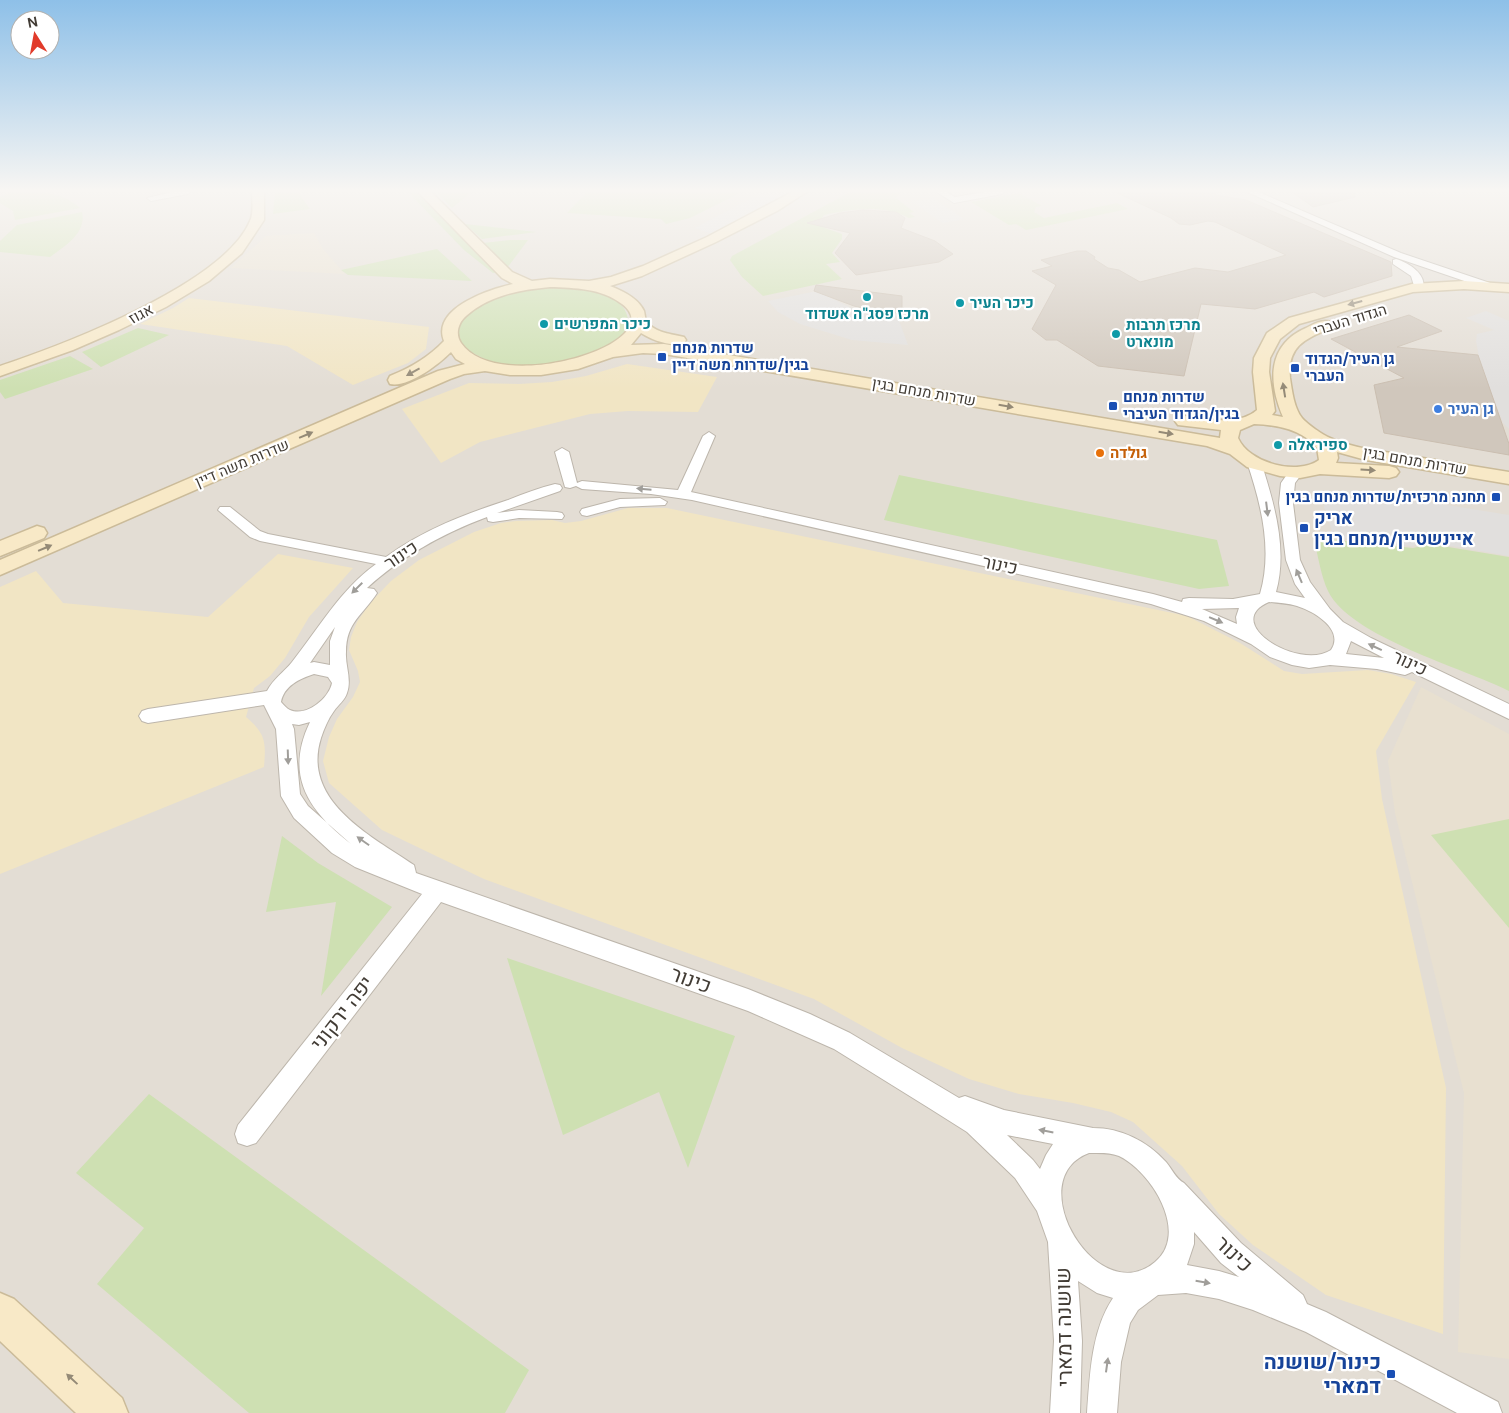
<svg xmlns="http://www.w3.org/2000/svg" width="1509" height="1413" font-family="'DM Sans',Heebo,sans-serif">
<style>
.residential{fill:#e3ddd4}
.education{fill:#e8e0d0}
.green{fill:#cee0b2}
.sand{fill:#f1e5c4}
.parking{fill:#e1dfdd}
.building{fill:#d0c7bc;stroke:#cabeb0}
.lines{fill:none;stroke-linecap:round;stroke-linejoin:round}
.street-casing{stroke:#bdb6ac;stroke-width:2}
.secondary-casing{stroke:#cbbb99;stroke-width:3}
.street{fill:#fff;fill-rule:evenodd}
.secondary{fill:#f8e9c7;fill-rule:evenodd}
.oneway{fill:#948a77}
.oneway2{fill:#a09e9a}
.culture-dot{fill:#0f9aa8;stroke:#fff;stroke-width:2}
.transit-dot{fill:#1a4fb4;stroke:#fff;stroke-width:2}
.shop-dot{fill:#3f7fe0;stroke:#fff;stroke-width:2}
.food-dot{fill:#e8710a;stroke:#fff;stroke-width:2}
.labels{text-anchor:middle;stroke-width:4.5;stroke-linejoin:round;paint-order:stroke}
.far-culture-label{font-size:15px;font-weight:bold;fill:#0d838f;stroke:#fff;text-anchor:start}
.far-street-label{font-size:15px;fill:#423c35;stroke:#fff}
.far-transit-label{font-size:15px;font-weight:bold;fill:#164399;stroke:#fff;text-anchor:start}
.far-shop-label{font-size:15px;font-weight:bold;fill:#366cbe;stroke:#fff;text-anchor:start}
.far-food-label{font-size:15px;font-weight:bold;fill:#c56008;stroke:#fff;text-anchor:start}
.transit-label{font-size:18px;font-weight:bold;fill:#164399;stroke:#fff;text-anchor:start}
.street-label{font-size:18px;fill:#423c35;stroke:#fff}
.near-street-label{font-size:21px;fill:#423c35;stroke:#fff}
.near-transit-label{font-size:21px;font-weight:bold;fill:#164399;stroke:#fff;text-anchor:end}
</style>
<rect width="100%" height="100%" fill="#f0ece5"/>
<!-- residential -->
<rect class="residential" x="0" y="191" width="1509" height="1222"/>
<!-- education -->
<g class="education">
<path d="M314,233l9,16 22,25 -114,-6 35,-32z"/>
<path d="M1421,687l88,47v625l-51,-7 6,-259 -69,-280 -7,-52z"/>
</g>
<!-- green -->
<g class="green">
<path d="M14,191c24,0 47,0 66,17l-65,12 -2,-9 -13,-8v-6z"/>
<path d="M274,191h23l13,18 -37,5 2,-20z"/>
<path d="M407,191h13l77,81 -4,1 -29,-23z"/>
<path d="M435,191h38l-21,17z"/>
<path d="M588,191h156l-54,27 -24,6 -5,-5 -94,-6z"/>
<path d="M852,191h50l-6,7 18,14 -5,1 6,4 -6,1c-25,-14 -58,-9 -85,-3l-4,6 5,7 17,6v5l-10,14 8,9 -14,2 16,15 -79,17 -21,-19 -12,-17 2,-4z"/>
<path d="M1019,193l23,13 -6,1 -2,5 10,6 73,-15 11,6 -102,21 -10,-6 -7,1 -38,-23z"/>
<path d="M82,212c5,21 -18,35 -32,45l-50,-5v-11l17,-16z"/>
<path d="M465,224l71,8 -54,7z"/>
<path d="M510,240h18l-21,28 -24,-25z"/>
<path d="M437,249l35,32 -124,-6 -7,-5z"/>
<path d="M539,288c25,-1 64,-3 83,18 6,7 8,16 3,25 -19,31 -83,38 -116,34 -16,-2 -29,-7 -42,-16 -10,-8 -12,-19 -4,-30 17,-22 50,-27 76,-31z"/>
<path d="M138,328l31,7 -68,32 -19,-15z"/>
<path d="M70,356l23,13 -88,30 -5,-7v-12z"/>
<path d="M899,475l318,65 12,46 -30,3 -315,-69z"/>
<path d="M1315,533l21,7 77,8 17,-4 79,13v134c-45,-23 -159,-54 -181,-100 -7,-15 -10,-35 -14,-52z"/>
<path d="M1509,819v109l-78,-93z"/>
<path d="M282,836l36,27 74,44 -71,89 15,-94 -70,10z"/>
<path d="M507,958l228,78 -47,132 -29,-76 -96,43z"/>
<path d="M149,1094l380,276 -24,43h-256l-152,-129 47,-56 -68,-55z"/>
</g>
<!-- sand -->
<g class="sand">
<path d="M189,298l240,29 -3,22 -18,14 -55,22 -66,-39 -147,-22 33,-16z"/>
<path d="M627,364l90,13 -19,35 -70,-1 -38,3 -110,28 -39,21 -39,-54 67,-26 50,1 33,-2 34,-6z"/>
<path d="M628,508h39l520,108 53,27 44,28 18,3 66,-4 23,4 25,8 -40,69 6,48 64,289 -3,246 -117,-39 -73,-50 -34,-31 -37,-48 -49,-44 -22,-10 -38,-9 -54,-9 -50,-15 -67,-31 -88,-49 -330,-120 -102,-49 -53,-47 -6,-22 6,-24 8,-18 16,-22 7,-15 -2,-11 -9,-21 2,-13 6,-15 14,-20 20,-21 28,-21 55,-28 27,-9 15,-2 36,-1 13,3 16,-2z"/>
<path d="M278,554l75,14 -44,49 -24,41 -15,18 -16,12 -8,29c20,17 20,25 18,50l-264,107v-287l36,-16 27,32 145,14z"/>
</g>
<!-- parking -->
<g class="parking">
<path d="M765,191h27l-80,43 -17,-6z"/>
<path d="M933,198l31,21 -21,4 -31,-21z"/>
<path d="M817,291l34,17 46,7 11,30 -56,-5 -52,-16 -22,-12 -10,-11z"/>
<path d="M1486,311l23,10v108l-6,-6 -23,-60 -4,-22 1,-7 17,-4 -28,-12z"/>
<path d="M1353,490l156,25v41l-80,-14 -18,4 -77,-9 -10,-30 3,-9 8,-6z"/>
</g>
<!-- building -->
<g class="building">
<path d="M1113,191h102v4l31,5 145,62 1,14 -68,21 -10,-5 -59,17 -54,-5 -17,72 -86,-10 -41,-26h-11l-14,-11 24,-44 -24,-14 20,-5 -11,-6 36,-9h9l9,6 -1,2 14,9 11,2 21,12 55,-14 33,4 58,-17 -71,-33 -7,-1 -18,4 -11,-1 -8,-6z"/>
<path d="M1291,191h63l1,6 -42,10z"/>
<path d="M863,210l33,2 9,6 -4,10 34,13 18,13 -14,8 -83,13 -21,-22 15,-20 -43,-10 33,-10z"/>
<path d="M816,285l86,11v17l-23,-1 -25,-6 -40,-15z"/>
<path d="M1409,315l33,16 -45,16 81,8 31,89v11l-125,-22 -10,-48 30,-7 -73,-39z"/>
</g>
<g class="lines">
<defs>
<g id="street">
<path d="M176,191h16l-4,3 -37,7 -4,-3z"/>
<path d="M935,191h10l10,6 35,-6h16l-4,3 -48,9z"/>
<path d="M1245,191h11l145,62 92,31 1,2 -5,3 -4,-1 -91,-31z"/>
<path d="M1396,259c13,4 31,15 27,30h-8l-4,-13 -18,-12v-4z"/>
<path d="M709,432l6,4 -24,56 462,102 29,8 1,-3 6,-1 44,1 27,-5c13,-44 1,-90 -13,-132l7,-4 7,4c13,41 27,87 15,130l29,6 -10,-14 -9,-24 -7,-57 2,-20 10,-14h10l2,3 -8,11 -2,20 7,57 10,22 20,27 13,13 28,16 138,66v15l-97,-47 -7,3 -28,-6 -47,-4 -21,3 -17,-3 -22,-8 -19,-13 -47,-23 -53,-17 -459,-104 -41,-6 -69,-5 -6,-3 -6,2 -5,-1 -10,-35 7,-4 7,4 8,31 5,-2 96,9 25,-54zM1269,602c9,1 19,1 28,4 16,5 48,23 34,44 -32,21 -111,-27 -62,-48zM1239,608l-3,9 1,7 -35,-15zM1351,641l33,17 -38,-4z"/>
<path d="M555,484l5,1 2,3 -2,3 -63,22 22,-3 38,2 5,1 2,3 -2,3 -43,-1 -26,4 -5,-1 -1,-4c-45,17 -85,39 -120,71l7,1 3,4c-14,22 -31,29 -31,59 -1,14 6,27 1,41 -2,7 -9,12 -13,18 -6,8 -10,18 -13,27 -20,63 50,98 93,127l2,8 332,116 62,25 40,19 109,65 6,-2 39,14 89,18c28,0 54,13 73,34 6,7 10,17 18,21l57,60 62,52 4,9 19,8 172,90 4,11h-45l-151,-81 -53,-22 -34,-11 -33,-6 -28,2 -20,15 -8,13 -9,39 -4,51h-30c3,-38 4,-82 26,-115l-16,-5 -19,-12 4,60 -2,72h-30l4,-72 -6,-99 -11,-31 -22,-33 -48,-46 -38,-24 -95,-59 -86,-38 -307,-109 -185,241 -9,3 -9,-3 -3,-9 3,-9 184,-231 -67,-27 -23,-14 -38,-35 -13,-22 -5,-67 -12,-24 -116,18 -6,-2 -3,-5 3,-5 6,-2 119,-18c6,-12 17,-19 25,-29 27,-34 48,-72 84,-98l-116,-23 -10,-4 -32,-27 2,-3h10l30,24 8,3 118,23c37,-27 79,-43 122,-57 15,-6 31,-12 47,-16zM335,627l-5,14v24l-16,-3 -4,1zM314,674l14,3 4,6c-3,15 -25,34 -42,27 -3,-1 -6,-5 -9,-8 3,-16 18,-23 33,-28zM310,722c-26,54 -1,89 41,122l-43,-38 -8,-12 -6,-65 -2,-5 7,1zM1007,1135l46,9 -7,11 -6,14 -7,-9zM1089,1153c10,0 20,-1 30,3 32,15 71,77 36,106 -58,49 -136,-83 -66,-109zM1194,1232l27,31 18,14 -20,-6 -32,-6 7,-21z"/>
<path d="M660,498l7,4 -2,3 -45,2 -33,9 -5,-1 -2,-3 2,-3 38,-10z"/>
</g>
<g id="secondary">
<path d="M252,191h12v29l-22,33 -33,28 -43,26 -47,23 -46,20 -73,26v-10c63,-21 224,-82 250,-145 4,-8 2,-21 2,-30z"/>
<path d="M417,191h13l82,81 20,9 18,-2 39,2 22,-4 32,-11 64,-29 87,-46h14l-31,20 -61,31 -74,34 -32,10c13,5 28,12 34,25 1,4 1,9 3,11 8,11 25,12 37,15l2,3 -2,3c-14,4 -32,-3 -43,-10l-10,12 33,-1 556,94 1,-8 -43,-5 -3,-4 3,-4 6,-1c22,3 55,10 73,-6l-4,-38 1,-14 13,-25 22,-15 123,-34 52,-3 45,3v8l-45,-3 -51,3 -114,32 -19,15 -10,19 -1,14 6,39 -3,4 11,2c-15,-35 -16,-72 23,-89 8,-4 16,-9 25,-6l3,3 -3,3c-26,11 -44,18 -41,50 2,13 4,30 12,40 5,6 21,17 28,20 22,10 50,13 74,17 35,6 70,11 105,17v12l-143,-24 -29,-8 1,6 -2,5 53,3 7,2 3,4 -3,4 -7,2 -69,-4 -20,4 -20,-2 -33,-9 -17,-13 -23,-8 -543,-92 -21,-1 -30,4 -35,12 -37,6h-31l-25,-4 -21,3 -14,5 -450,196v-15l438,-189 27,-7 -9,-5 -5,-7c-13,13 -43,36 -61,32l-2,-4 2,-4c20,-8 39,-19 54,-35 -13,-33 46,-52 69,-57l-11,-6zM550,287c25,1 51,1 72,17 52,39 -124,93 -161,39 -6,-9 -3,-20 5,-27 23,-21 54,-26 84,-29zM1254,424c23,1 48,5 63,24l2,12c-22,16 -70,3 -81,-22l2,-8z"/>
<path d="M37,526l7,2 3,5 -3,5 -44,18v-15z"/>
<path d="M0,1293l14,6 108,99 6,15h-52l-76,-72z"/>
</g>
</defs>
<!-- street casing -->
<use href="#street" class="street-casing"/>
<!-- secondary casing -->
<use href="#secondary" class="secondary-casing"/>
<!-- street -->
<use href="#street" class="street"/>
<!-- secondary -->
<use href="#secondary" class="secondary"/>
</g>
<!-- one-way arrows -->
<defs><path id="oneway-solid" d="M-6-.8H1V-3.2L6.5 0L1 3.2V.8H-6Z" transform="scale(1.25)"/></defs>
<g class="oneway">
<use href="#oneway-solid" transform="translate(1355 303) rotate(165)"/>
<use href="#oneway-solid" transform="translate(413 372) rotate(151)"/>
<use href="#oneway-solid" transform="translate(1284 390) rotate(-99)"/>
<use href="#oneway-solid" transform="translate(1006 406) rotate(10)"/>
<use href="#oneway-solid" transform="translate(1166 433) rotate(9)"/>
<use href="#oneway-solid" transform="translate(306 435) rotate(-23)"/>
<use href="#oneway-solid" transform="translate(1368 470) rotate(4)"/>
<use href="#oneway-solid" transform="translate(45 548) rotate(-23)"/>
<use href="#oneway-solid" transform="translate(72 1379) rotate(-137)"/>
</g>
<g class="oneway2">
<use href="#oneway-solid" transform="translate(644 489) rotate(-175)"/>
<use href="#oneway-solid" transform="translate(1267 509) rotate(83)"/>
<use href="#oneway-solid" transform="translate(1299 576) rotate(-113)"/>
<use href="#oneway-solid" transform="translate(357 588) rotate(135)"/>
<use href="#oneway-solid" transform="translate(1216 620) rotate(23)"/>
<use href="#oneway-solid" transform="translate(1375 647) rotate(-155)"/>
<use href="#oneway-solid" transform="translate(288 757) rotate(88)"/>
<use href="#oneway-solid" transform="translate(363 841) rotate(-145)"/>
<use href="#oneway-solid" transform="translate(1046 1131) rotate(-169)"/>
<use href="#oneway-solid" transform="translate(1203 1282) rotate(10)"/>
<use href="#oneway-solid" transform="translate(1107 1365) rotate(-82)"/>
</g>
<!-- sky -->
<linearGradient id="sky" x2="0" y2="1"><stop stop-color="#8ec0e8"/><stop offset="0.49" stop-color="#f8f6f3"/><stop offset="1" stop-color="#f8f6f3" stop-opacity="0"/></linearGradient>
<rect width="1509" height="389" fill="url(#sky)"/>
<!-- markers -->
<g class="culture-dot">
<circle cx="867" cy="297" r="5"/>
<circle cx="960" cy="303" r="5"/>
<circle cx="544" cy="324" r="5"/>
<circle cx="1116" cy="334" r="5"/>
<circle cx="1278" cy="445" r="5"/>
</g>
<g class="transit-dot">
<rect x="657" y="352" width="10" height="10" rx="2.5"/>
<rect x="1290" y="363" width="10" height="10" rx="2.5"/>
<rect x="1108" y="401" width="10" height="10" rx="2.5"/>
<rect x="1491" y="492" width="10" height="10" rx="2.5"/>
<rect x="1299" y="523" width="10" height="10" rx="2.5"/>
<rect x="1386" y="1369" width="10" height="10" rx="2.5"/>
</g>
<circle class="shop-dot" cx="1438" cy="409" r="5"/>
<circle class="food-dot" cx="1100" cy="453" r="5"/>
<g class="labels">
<!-- far-culture labels -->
<g class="far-culture-label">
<text x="970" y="308">כיכר העיר</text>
<text x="867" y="319" text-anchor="middle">מרכז פסג"ה אשדוד</text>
<text x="554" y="329">כיכר המפרשים</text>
<text x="1126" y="330">מרכז תרבות<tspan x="1126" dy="17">מונארט</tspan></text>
<text x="1288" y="450">ספיראלה</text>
</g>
<!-- far-street labels -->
<g class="far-street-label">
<text transform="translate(141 314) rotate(-27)" y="5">אגוז</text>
<text transform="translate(1350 320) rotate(-17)" y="5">הגדוד העברי</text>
<text transform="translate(924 392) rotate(10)" y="5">שדרות מנחם בגין</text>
<text transform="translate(1415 461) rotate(10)" y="5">שדרות מנחם בגין</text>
<text transform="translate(242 463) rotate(-23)" y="5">שדרות משה דיין</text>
</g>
<!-- far-transit labels -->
<g class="far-transit-label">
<text x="672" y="353">שדרות מנחם<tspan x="672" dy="17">בגין/שדרות משה דיין</tspan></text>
<text x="1305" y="364">גן העיר/הגדוד<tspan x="1305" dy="17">העברי</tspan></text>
<text x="1123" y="402">שדרות מנחם<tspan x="1123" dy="17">בגין/הגדוד העיברי</tspan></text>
<text x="1486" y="502" text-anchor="end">תחנה מרכזית/שדרות מנחם בגין</text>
</g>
<!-- far-shop labels -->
<g class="far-shop-label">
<text x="1448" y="414">גן העיר</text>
</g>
<!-- far-food labels -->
<g class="far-food-label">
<text x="1110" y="458">גולדה</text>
</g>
<!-- transit labels -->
<g class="transit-label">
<text x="1314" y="524">אריק<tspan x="1314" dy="21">איינשטיין/מנחם בגין</tspan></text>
</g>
<!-- street labels -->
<g class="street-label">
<text transform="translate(401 555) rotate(-34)" y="6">כינור</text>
<text transform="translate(1000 565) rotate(12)" y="6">כינור</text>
<text transform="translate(1410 663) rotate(25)" y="6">כינור</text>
</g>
<!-- near-street labels -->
<g class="near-street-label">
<text transform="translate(691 980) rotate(20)" y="7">כינור</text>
<text transform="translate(342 1013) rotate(-52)" y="7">יפה ירקוני</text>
<text transform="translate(1234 1254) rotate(43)" y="7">כינור</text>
<text transform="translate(1064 1327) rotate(-91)" y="7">שושנה דמארי</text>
</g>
<!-- near-transit labels -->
<g class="near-transit-label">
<text x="1381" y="1369">כינור/שושנה<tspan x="1381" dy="24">דמארי</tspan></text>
</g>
</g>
<!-- north arrow -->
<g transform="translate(35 35) rotate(349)"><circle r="24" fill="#ffffff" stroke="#b3b1ae"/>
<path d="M0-4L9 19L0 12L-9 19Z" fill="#e13b2b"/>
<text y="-8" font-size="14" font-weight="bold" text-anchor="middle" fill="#423c35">N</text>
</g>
</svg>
